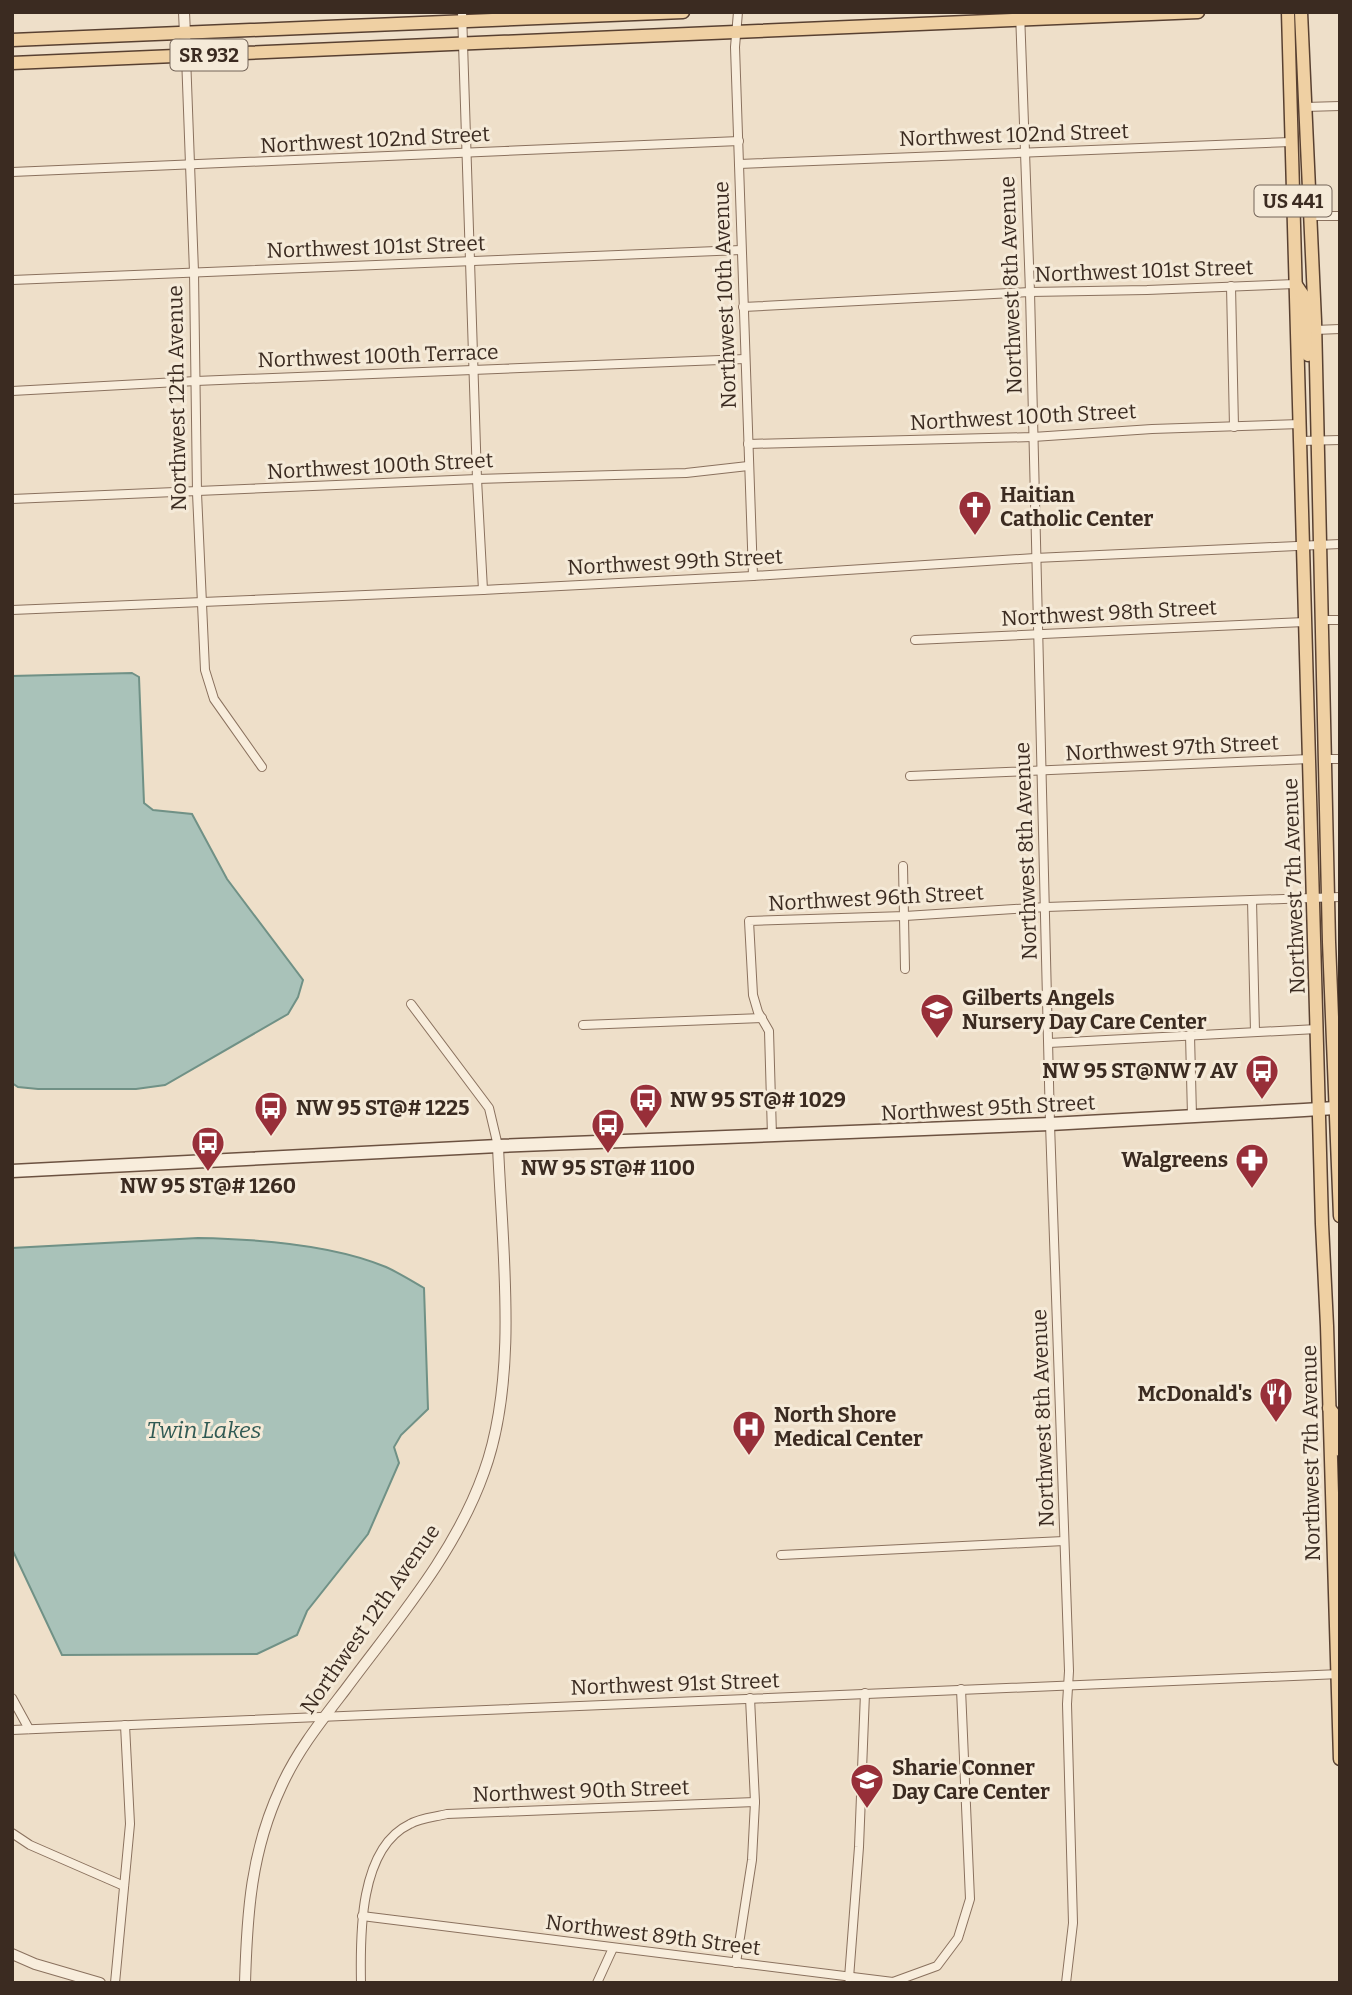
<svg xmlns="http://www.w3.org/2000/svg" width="1352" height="1995" font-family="Bitter,serif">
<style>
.water{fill:#a9c2b9;stroke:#709186;stroke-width:2}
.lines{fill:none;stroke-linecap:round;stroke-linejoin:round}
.minor-casing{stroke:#8a715e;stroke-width:10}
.tertiary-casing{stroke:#8a715e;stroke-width:12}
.secondary-casing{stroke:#6c5241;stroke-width:15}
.primary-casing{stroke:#584031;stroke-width:15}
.minor{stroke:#f8eddc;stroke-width:8}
.tertiary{stroke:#f8eddc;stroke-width:10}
.secondary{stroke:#f8eddc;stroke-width:12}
.primary{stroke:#efd0a3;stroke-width:12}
.labels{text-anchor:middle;stroke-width:6;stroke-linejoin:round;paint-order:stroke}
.shield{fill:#f5ead8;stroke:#736458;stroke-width:2}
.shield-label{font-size:19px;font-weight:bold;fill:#3b2b21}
.street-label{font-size:21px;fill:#3b2b21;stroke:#f5ead8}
.poi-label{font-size:21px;font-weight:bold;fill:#3b2b21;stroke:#f5ead8;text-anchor:start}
.water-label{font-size:23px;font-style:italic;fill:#315a54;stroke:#f5ead8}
</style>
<rect width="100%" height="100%" fill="#eedfc9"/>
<!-- water -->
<g class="water">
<path d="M132,673l7,4 5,126 9,7 39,4 35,65 76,101 -5,17 -10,17 -123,71 -29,4h-98l-20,-2 -6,-4v-407z"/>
<path d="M198,1238c59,1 133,6 188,29 13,6 26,14 38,21l4,121 -27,26 -7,12 5,16 -31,71 -61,77 -10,24 -40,19 -195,1 -50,-106v-301z"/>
</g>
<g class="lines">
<defs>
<g id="minor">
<path d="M462,12l15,467 6,111"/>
<path d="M738,12l-3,35 18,529"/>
<path d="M1020,12l10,280 20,832 19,547 -2,33 6,219 -7,60"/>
<path d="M186,56l8,216 3,221 8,177 9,29 48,68"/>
<path d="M1305,107l35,-1"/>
<path d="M739,164l552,-22"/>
<path d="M12,172l727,-31"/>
<path d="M1309,216h31"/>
<path d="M12,280l729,-30"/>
<path d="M1231,286l3,141"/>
<path d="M743,307l287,-15 117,-2 148,-6"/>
<path d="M1315,330l25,-1"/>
<path d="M12,391l184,-10 549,-22"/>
<path d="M1300,441l40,-1"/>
<path d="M748,444l285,-7 119,-8 148,-5"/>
<path d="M12,499l465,-20 209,-6 62,-7"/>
<path d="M12,610l471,-20 270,-14 282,-18 305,-14"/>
<path d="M1322,620h18"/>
<path d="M915,640l390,-18"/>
<path d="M1326,759h14"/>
<path d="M910,776l399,-17"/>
<path d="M903,866l2,103"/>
<path d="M1252,900l3,132"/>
<path d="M411,1004l78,104 9,38"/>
<path d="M583,1025l179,-7"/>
<path d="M1190,1035l2,81"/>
<path d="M1049,1043l268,-14"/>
<path d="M772,1136l-3,-105 -11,-19 -5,-17 -4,-74 156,-5 141,-9 294,-10"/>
<path d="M781,1555l283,-14"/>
<path d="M12,1698l17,31"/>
<path d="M12,1730l1328,-56"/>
<path d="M12,1833l18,12 94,41"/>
<path d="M362,1916l531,66 44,-16 21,-28 12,-39 -9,-210"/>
<path d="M736,1963l16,-103 3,-58 -5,-104"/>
<path d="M849,1978l10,-131 6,-154"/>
<path d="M115,1983l15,-159 -5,-99"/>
<path d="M361,1983c-1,-48 -2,-135 49,-159 10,-6 25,-7 37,-10l308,-12"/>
<path d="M597,1983l16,-35"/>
</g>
<g id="tertiary">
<path d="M184,12l2,44"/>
<path d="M12,1954l23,10 65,19"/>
<path d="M245,1983c2,-70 6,-132 36,-196 16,-36 41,-67 64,-97 51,-69 110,-136 139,-218 35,-96 18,-225 14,-326"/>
</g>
<path id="secondary" d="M12,1171l486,-25 552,-22 254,-14 31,-2 5,-3"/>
<g id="primary">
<path d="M1288,12l34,1212 5,102 13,433"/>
<path d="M1301,12l14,309 14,621 11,274"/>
<path d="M12,40l671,-28"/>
<path d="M12,63l1186,-51"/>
<path d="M1296,285l9,13 1,53 2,4"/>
<path d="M1329,1408l9,11 2,31"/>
</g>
</defs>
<!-- minor casing -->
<use href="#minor" class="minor-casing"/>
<!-- tertiary casing -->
<use href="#tertiary" class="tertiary-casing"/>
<!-- secondary casing -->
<use href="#secondary" class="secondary-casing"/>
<!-- primary casing -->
<use href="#primary" class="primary-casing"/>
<!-- minor -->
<use href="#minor" class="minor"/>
<!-- tertiary -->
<use href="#tertiary" class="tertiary"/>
<!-- secondary -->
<use href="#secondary" class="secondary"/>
<!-- primary -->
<use href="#primary" class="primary"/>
</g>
<!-- icons -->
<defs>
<symbol id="church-pin" viewBox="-11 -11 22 30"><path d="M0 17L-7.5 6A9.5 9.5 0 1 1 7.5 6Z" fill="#982f39" stroke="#f5ead8"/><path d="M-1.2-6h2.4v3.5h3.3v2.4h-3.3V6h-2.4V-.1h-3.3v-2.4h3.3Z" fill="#fff"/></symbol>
<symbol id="school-pin" viewBox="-11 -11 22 30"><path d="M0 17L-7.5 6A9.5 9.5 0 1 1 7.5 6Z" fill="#982f39" stroke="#f5ead8"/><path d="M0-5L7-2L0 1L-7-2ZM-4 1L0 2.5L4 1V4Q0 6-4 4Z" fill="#fff"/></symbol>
<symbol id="bus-pin" viewBox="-11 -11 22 30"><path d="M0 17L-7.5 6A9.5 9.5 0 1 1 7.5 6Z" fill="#982f39" stroke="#f5ead8"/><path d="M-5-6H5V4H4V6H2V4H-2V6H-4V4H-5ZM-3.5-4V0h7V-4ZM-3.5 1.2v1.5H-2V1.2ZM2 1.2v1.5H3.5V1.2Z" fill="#fff"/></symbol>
<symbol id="pharmacy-pin" viewBox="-11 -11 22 30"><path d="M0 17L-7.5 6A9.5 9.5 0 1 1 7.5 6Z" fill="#982f39" stroke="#f5ead8"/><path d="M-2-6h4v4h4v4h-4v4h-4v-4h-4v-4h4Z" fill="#fff"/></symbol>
<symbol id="restaurant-pin" viewBox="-11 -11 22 30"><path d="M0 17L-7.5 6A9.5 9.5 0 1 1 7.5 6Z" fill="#982f39" stroke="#f5ead8"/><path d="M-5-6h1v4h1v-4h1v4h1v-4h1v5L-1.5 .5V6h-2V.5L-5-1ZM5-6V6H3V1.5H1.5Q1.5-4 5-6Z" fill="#fff"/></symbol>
<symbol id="hospital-pin" viewBox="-11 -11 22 30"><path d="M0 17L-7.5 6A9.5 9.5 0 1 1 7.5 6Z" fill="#982f39" stroke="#f5ead8"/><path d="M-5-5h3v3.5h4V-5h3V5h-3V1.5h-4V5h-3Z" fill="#fff"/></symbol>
</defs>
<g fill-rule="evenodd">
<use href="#church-pin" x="956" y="488" width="38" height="52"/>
<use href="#school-pin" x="918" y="991" width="38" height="52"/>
<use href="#bus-pin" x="1243" y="1052" width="38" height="52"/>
<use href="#bus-pin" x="627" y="1081" width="38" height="52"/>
<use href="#bus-pin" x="252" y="1089" width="38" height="52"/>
<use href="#bus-pin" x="589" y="1106" width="38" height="52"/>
<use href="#bus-pin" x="189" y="1124" width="38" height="52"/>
<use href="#pharmacy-pin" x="1233" y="1141" width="38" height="52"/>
<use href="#restaurant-pin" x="1257" y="1375" width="38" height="52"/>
<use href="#hospital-pin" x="730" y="1408" width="38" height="52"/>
<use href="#school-pin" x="848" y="1761" width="38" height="52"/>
</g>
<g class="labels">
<!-- shield labels -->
<g class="shield">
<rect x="170.5" y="39.5" width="77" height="31" rx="5"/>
<rect x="1254.5" y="185.5" width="77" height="31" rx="5"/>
</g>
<g class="shield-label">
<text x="209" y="62">SR 932</text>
<text x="1293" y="208">US 441</text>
</g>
<!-- street labels -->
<g class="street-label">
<text transform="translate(1014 135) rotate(-2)" y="7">Northwest 102nd Street</text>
<text transform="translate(375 140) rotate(-3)" y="7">Northwest 102nd Street</text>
<text transform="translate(376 247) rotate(-2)" y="7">Northwest 101st Street</text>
<text transform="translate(1144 271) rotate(-2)" y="7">Northwest 101st Street</text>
<text transform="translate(1011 285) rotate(-92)" y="7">Northwest 8th Avenue</text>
<text transform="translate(725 295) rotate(-92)" y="7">Northwest 10th Avenue</text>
<text transform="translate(378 356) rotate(-2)" y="7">Northwest 100th Terrace</text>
<text transform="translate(177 398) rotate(-91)" y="7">Northwest 12th Avenue</text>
<text transform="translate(1023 417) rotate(-3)" y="7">Northwest 100th Street</text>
<text transform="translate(380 466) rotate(-3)" y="7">Northwest 100th Street</text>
<text transform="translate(675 562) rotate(-3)" y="7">Northwest 99th Street</text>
<text transform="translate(1109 613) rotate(-3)" y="7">Northwest 98th Street</text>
<text transform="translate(1172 748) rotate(-3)" y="7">Northwest 97th Street</text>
<text transform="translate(1026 851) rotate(-92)" y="7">Northwest 8th Avenue</text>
<text transform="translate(1294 886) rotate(-92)" y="7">Northwest 7th Avenue</text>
<text transform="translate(876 898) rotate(-3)" y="7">Northwest 96th Street</text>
<text transform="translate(988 1108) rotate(-3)" y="7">Northwest 95th Street</text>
<text transform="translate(1043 1418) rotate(-92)" y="7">Northwest 8th Avenue</text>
<text transform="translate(1311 1453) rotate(-91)" y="7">Northwest 7th Avenue</text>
<text transform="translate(370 1619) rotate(-55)" y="7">Northwest 12th Avenue</text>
<text transform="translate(675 1684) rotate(-2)" y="7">Northwest 91st Street</text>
<text transform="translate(581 1791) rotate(-2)" y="7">Northwest 90th Street</text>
<text transform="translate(653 1935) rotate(7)" y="7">Northwest 89th Street</text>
</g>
<!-- poi labels -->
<g class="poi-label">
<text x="1000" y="502">Haitian<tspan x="1000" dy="24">Catholic Center</tspan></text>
<text x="962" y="1005">Gilberts Angels<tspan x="962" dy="24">Nursery Day Care Center</tspan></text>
<text x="1238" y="1078" text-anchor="end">NW 95 ST@NW 7 AV</text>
<text x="670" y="1107">NW 95 ST@# 1029</text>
<text x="296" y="1115">NW 95 ST@# 1225</text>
<text x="1228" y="1167" text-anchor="end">Walgreens</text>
<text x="608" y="1175" text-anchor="middle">NW 95 ST@# 1100</text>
<text x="208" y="1193" text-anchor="middle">NW 95 ST@# 1260</text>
<text x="1252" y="1401" text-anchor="end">McDonald's</text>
<text x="774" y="1422">North Shore<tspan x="774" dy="24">Medical Center</tspan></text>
<text x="892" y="1775">Sharie Conner<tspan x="892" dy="24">Day Care Center</tspan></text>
</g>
<!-- water labels -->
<g class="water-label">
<text x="204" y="1438">Twin Lakes</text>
</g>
</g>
<!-- border -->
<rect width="1352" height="1995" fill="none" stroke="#3b2b21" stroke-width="28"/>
</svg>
